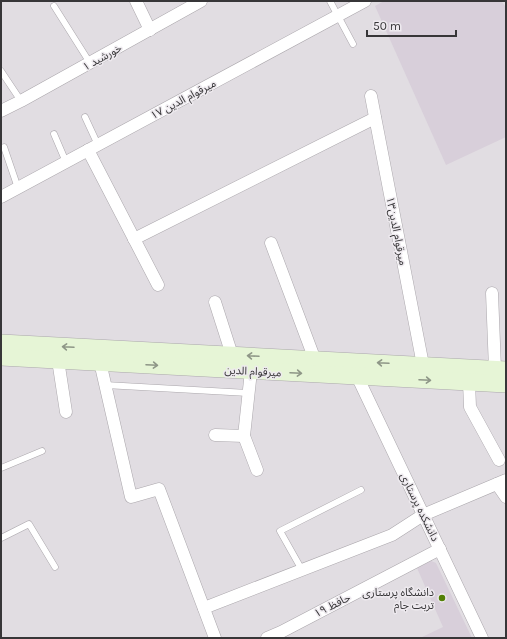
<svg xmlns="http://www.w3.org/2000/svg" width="507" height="639" font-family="Karla,'Noto Sans Arabic',sans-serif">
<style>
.built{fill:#d8cfda}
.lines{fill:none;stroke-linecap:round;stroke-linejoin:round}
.lane-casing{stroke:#aba7ac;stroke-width:7}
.street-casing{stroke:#aba7ac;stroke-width:13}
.secondary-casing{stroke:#aba7ac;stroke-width:18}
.lane{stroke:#fff;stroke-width:6}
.street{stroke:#fff;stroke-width:12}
.secondary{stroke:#e6f5d6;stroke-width:17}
.oneway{stroke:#8e9687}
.poi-dot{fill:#527f06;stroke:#eeeaef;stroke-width:1.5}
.labels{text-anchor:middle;stroke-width:3;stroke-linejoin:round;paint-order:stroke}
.street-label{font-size:11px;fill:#373638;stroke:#eeeaef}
.poi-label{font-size:11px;fill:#373638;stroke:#eeeaef;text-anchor:end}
</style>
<rect width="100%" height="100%" fill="#e1dde2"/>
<!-- built -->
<g class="built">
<path d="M384,1h117l5,6v130l-60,28 -71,-159z"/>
<path d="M431,561l5,2 36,75h-52l23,-11 -26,-59z"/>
</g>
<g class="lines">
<defs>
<g id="lane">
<path d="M330,1l23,43"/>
<path d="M54,6l36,57"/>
<path d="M1,71l20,30"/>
<path d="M85,117l13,28"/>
<path d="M54,134l12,28"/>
<path d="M4,147l14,41"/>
<path d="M105,385l143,8"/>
<path d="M1,468l41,-17"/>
<path d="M1,538l28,-14 26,43"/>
<path d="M302,570l-22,-39 81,-41"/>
</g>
<g id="street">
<path d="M136,1l14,29"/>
<path d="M371,96l52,269"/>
<path d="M1,111l20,-10 180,-100"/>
<path d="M88,150l70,135"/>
<path d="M1,197l364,-196"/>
<path d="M134,239l241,-121"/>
<path d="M271,243l44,117"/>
<path d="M492,293l3,76"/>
<path d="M215,302l17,53"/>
<path d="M58,360l8,52"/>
<path d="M100,362l31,135 28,-8 56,149"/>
<path d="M251,371l-7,65 13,34"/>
<path d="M357,376l125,262"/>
<path d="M469,382l1,25 29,53"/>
<path d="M215,435l29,1"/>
<path d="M497,484l9,13"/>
<path d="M204,608l188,-73 31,-20 83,-35"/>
<path d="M267,638l14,-6 159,-83"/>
</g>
<g id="secondary">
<path d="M1,343l505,27"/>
<path d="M1,357l505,27"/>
</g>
</defs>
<!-- lane casing -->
<use href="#lane" class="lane-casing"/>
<!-- street casing -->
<use href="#street" class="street-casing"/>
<!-- secondary casing -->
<use href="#secondary" class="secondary-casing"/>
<!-- lane -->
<use href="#lane" class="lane"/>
<!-- street -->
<use href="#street" class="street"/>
<!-- secondary -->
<use href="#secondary" class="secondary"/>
</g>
<!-- one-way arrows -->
<defs><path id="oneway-shaft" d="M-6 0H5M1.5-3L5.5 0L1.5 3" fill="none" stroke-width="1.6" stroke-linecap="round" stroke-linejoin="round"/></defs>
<g class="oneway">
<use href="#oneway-shaft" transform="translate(68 347) rotate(-177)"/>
<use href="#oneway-shaft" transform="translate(253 356) rotate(-177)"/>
<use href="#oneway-shaft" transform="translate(383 363) rotate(-177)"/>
<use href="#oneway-shaft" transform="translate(152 365) rotate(3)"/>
<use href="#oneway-shaft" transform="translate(296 373) rotate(3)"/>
<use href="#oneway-shaft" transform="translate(425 380) rotate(3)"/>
</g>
<!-- markers -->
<circle class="poi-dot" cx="442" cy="598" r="4"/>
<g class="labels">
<!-- street labels -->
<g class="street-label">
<text transform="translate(102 57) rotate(-29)" y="4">خورشید ۱</text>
<text transform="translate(183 99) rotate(-28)" y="4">میرقوام الدین ۱۷</text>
<text transform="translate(397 231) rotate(79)" y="4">میرقوام الدین۱۳</text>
<text transform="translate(253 371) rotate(3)" y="4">میرقوام الدین</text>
<text transform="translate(420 507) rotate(64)" y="4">دانشکده پرستاری</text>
<text transform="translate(332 605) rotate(-27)" y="4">حافظ ۱۹</text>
</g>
<!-- poi labels -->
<g class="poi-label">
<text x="434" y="596">دانشگاه پرستاری<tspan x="434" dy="13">تربت جام</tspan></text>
</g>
</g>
<!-- border -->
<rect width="507" height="639" fill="none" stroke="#373638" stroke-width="4"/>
<!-- scale -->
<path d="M367 30v6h89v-6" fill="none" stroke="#373638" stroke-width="2"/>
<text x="373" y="30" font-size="12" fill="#373638" stroke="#eeeaef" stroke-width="3" paint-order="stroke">50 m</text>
</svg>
